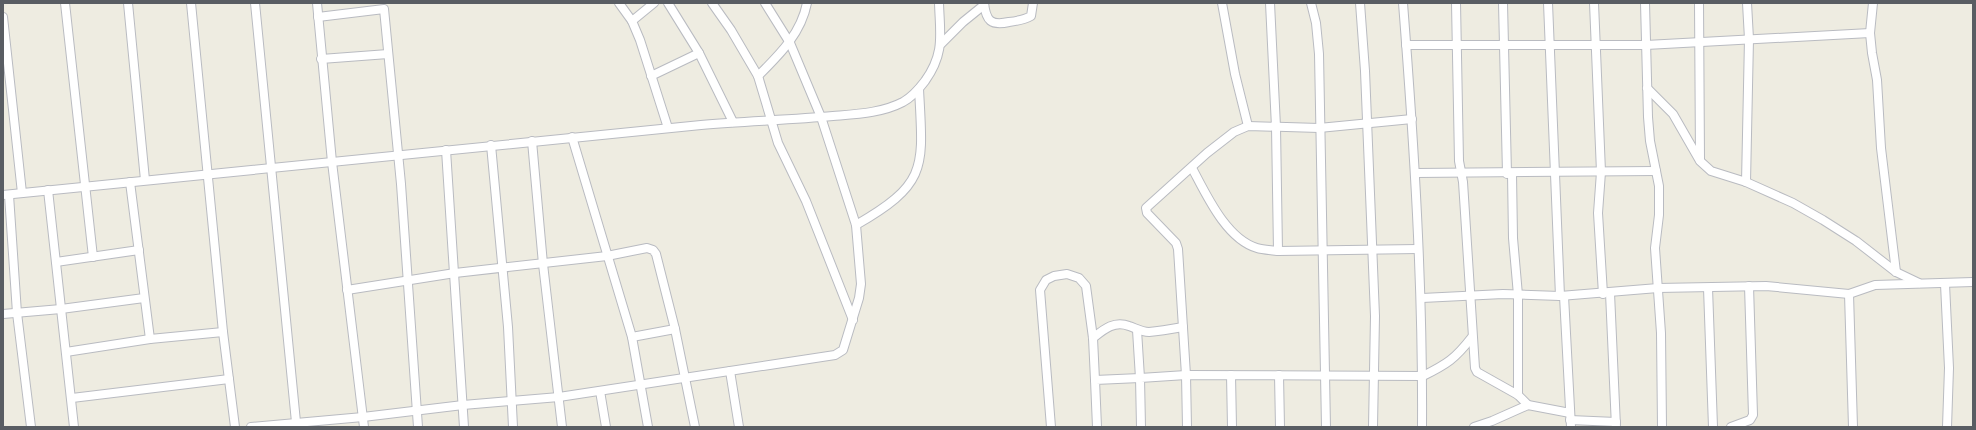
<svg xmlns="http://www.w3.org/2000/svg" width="1976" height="430" font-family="Signika,sans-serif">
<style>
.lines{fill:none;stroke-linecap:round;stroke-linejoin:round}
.minor-casing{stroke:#b9bbc1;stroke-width:10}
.minor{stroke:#fff;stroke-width:8}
</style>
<rect width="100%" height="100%" fill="#eeece1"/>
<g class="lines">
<defs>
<g id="minor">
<path d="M65,3l28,254"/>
<path d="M128,3l17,177"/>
<path d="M191,3l32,329 12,95"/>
<path d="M255,3l41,419"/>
<path d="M317,3l15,159 32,265"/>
<path d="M619,3l13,18"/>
<path d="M654,3l-22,18 8,19 28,88"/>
<path d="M668,3l31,50 34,69"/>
<path d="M712,3l19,27 27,46 20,67 28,58 47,119"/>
<path d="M984,3c2,18 7,23 25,19 8,-1 15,-2 22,-6l2,-13"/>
<path d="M1222,3l13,71 13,52"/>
<path d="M1270,3l6,124 2,124"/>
<path d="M1311,3l5,20 3,31 7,373"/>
<path d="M1360,3l5,68 10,245 -2,111"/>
<path d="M1403,3c11,141 20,282 19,424"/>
<path d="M1456,3l3,158 4,21 12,186 2,4 41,23 10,10"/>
<path d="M1503,3l4,171"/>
<path d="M1548,3l12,293"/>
<path d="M1594,3l7,169 -3,41 5,81"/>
<path d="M1645,3l3,114 2,24 9,45v29l-4,33 6,85 1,94"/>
<path d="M1699,3l1,157"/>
<path d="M1873,3l-3,30 2,20 5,27 4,68 15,124"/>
<path d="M3,17l19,176"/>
<path d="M318,17l66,-8 17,175 17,243"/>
<path d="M941,44l22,-22 21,-17"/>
<path d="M1406,45h240l224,-12"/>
<path d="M321,59l67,-5"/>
<path d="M651,76l48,-23"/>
<path d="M758,76c21,-21 43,-42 49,-73"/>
<path d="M1647,88l26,26 27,47 11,10 35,11 47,21 30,17 33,21 40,31 23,11"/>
<path d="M572,137l60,200 16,90"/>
<path d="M532,141l11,123 19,163"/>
<path d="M491,145l17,182 5,100"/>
<path d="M446,150l18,277"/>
<path d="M1192,168c14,26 34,71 65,80 6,2 15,2 21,3l140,-2"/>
<path d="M1416,173l240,-2"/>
<path d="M1512,174l1,64 5,57v100"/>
<path d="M130,182l20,157"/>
<path d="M1746,182l3,-143 -2,-36"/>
<path d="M48,190l26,237"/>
<path d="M3,195c232,-24 465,-46 698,-70 44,-4 88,-5 132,-9 24,-2 49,-3 70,-14 9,-5 16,-13 22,-21 20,-28 15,-46 14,-78"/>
<path d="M9,195l8,118 14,114"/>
<path d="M856,225c73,-42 67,-58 63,-136"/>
<path d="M56,262l83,-12"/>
<path d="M1945,284l4,84 -2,59"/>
<path d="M1708,288l5,139"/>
<path d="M347,290l108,-17 152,-17 40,-8 6,2 3,4 19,75 20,98"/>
<path d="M1610,293l6,134"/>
<path d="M1849,294l4,133"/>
<path d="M1564,296l7,131"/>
<path d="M1422,298l81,-4 57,2 98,-8 108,-2 83,8 26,-9 98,-3"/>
<path d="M3,314l58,-5 83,-11"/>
<path d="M632,337l43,-8"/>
<path d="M1093,338c10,-8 21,-18 36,-12 6,2 13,6 20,6 12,-1 23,-3 34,-5"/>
<path d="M66,352l84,-13 73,-7"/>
<path d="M730,371l9,56"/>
<path d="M1231,375l1,52"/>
<path d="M1279,375l1,52"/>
<path d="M600,391l6,36"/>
<path d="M72,398l157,-19"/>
<path d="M1570,420l46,2"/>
<path d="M251,427l112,-10 100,-12 96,-8 276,-42 8,-5 16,-52 2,-14 -5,-59 -35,-108 -31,-74 -25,-40"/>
<path d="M1051,427l-11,-137 6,-10 8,-4 13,-2 12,4 7,8 7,52 2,42"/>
<path d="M1097,427l-2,-47 45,-2 -3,-48"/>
<path d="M1141,427l-1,-49 46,-3 237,1c24,-12 32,-17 49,-39"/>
<path d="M1187,427l-1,-52 -8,-126 -2,-6 -29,-30 -1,-5 61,-55 27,-21 14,-6 71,2 93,-9"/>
<path d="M1474,427l18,-6 36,-16 42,8"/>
<path d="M1731,427l19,-7 3,-5 -4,-129"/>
</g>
</defs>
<!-- minor casing -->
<use href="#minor" class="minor-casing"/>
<!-- minor -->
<use href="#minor" class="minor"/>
</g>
<!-- border -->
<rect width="1976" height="430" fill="none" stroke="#595d63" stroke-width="8"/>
</svg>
